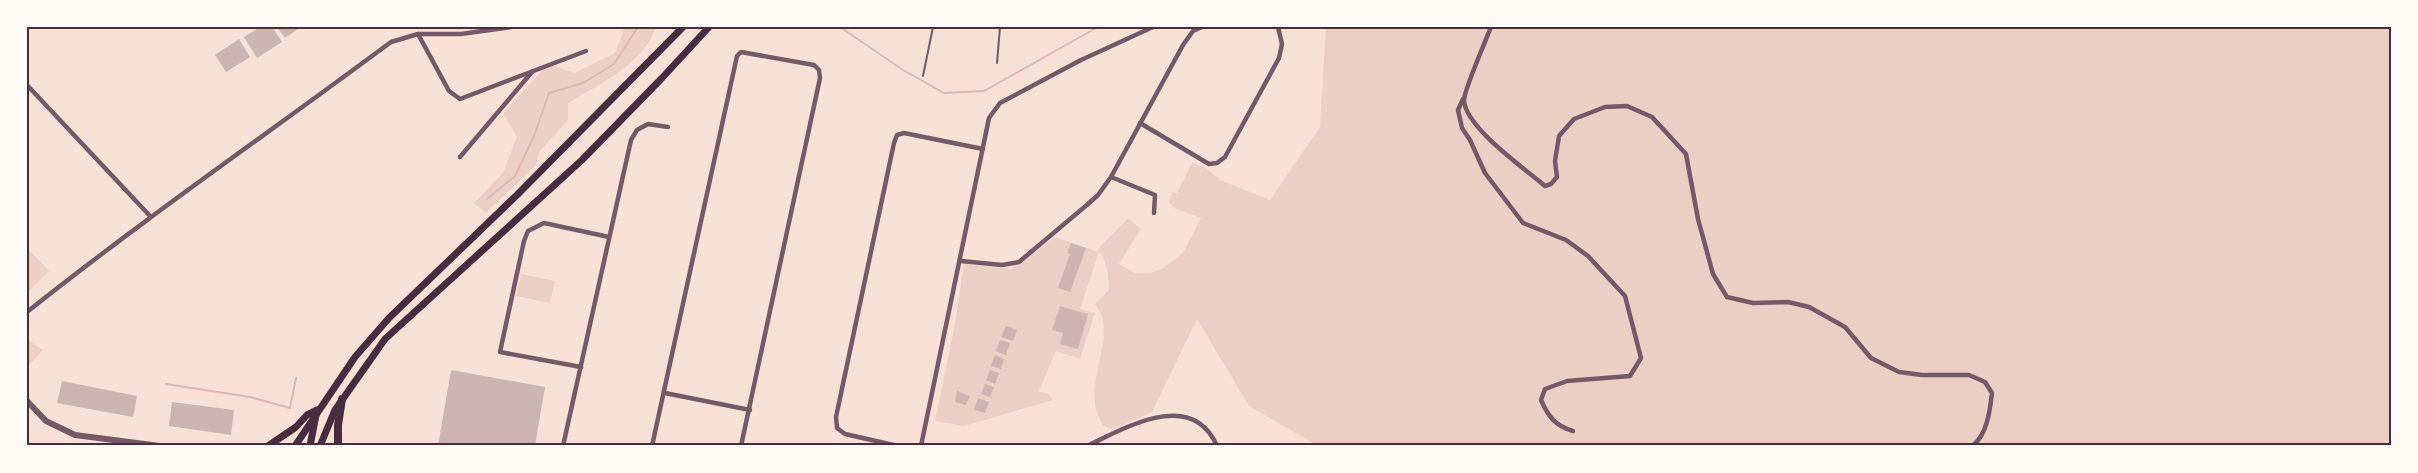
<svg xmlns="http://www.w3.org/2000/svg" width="2418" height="473" font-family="'Noto Sans',sans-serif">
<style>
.green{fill:#ebcfc5}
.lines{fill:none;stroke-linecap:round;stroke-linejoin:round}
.stream{stroke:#dcb8b0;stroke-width:2}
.building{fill:#ccb4b1}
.service{stroke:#755966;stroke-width:2}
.minor{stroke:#755966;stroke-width:4.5}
.tertiary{stroke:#755966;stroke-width:6}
.secondary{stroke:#4a2c40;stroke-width:7}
.primary{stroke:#4a2c40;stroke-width:8}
.neatline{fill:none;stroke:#4a2c40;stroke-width:2}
</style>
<rect width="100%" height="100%" fill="#f7e1d7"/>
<!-- green -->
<g class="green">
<path d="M625,27h31c-13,37 -56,57 -88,76v17l-29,32 -3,13 -50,48 -12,-10 29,-30 14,-36 -14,-24 45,-49 27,9 40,-20z"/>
<path d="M1326,27h1065v419h-1073l-69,-40 -52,-87 -45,93 -39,17 -10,-3c-2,-5 -6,-12 -7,-17 -7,-30 12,-60 7,-89 -1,-5 -5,-11 -8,-16l14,-14c0,-13 -2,-32 -12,-40l31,-32 13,11 -22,35 16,9h15l12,-4 21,-16 18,-35 -27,-10 -5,-6 3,-10 5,1 15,-30 14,5 14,12 50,20 50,-73z"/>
<path d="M1055,237l44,15 -19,57 15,4 -15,46 -24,-8 -17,40 9,3 5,6 -89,26 -29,-5 20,-97 9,-60 47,5z"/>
<path d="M27,248l22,23 -22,22z"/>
<path d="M521,274l34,7 -5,22 -34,-7z"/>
<path d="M27,339l16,11 -16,17z"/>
</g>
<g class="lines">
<!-- stream -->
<g class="stream">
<path d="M840,27l63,43 41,23 40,-2 114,-64"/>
<path d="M487,199l28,-23 19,-40 15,-43 34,-10 31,-19 24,-37"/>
<path d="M166,384l84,13 40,11 6,-30"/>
</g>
</g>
<!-- building -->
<g class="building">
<path d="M260,27h12l10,15 -25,16 -13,-21z"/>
<path d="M277,27h24l-16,11z"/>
<path d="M239,39l11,18 -24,15 -11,-17z"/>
<path d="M1071,243l15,5 -16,44 -12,-4 12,-34 -3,-1z"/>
<path d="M1060,306l28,8 -10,35 -18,-5 3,-11 -11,-3z"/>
<path d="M1006,326l11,4 -4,11 -12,-4z"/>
<path d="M1000,340l10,3 -4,12 -10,-4z"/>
<path d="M995,355l9,4 -3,10 -10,-3z"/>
<path d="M451,370l94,17 -10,59h-97z"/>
<path d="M990,370l9,3 -4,11 -9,-4z"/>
<path d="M62,381l75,15 -4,21 -76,-14z"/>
<path d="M985,384l9,3 -4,10 -9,-3z"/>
<path d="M957,391l13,5 -4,9 -11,-3z"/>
<path d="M978,398l11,4 -4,11 -11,-3z"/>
<path d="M172,402l62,8 -3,25 -62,-9z"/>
</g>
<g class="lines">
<!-- service -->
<g class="service">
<path d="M997,63l3,-36"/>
<path d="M923,76l10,-49"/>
</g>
<!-- minor -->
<g class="minor">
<path d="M1491,27c-5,13 -27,63 -27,73 1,27 60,68 81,86l6,-2 6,-7 -2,-16 4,-25 15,-17 31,-12 22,-1 25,11 34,37 12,65 15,55 14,23 26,6 35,-1 21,5 36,20 26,31 28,14 23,3h47l16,7 7,11c-2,17 -5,43 -20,53"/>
<path d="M418,34l31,57 11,8 126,-48"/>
<path d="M27,85l123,131"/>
<path d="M1463,99l-5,11 4,18 8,12 15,33 38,50 43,17 22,16 37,40 16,62 -11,18 -63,5 -22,8 -4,11c7,16 14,26 32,31"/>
<path d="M1140,123l69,41 8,-1 8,-6 54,-99 3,-14 -4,-17"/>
<path d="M460,157l72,-85"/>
<path d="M1111,177l44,18 -1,18"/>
<path d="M961,261l41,4 17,-3 69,-58 10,-9 13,-18 72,-132 10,-14 9,-4"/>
<path d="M27,312c118,-94 243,-180 364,-270l27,-8h43l50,-7"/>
<path d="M581,367l-81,-15 24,-111 4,-10 16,-8 65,14"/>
<path d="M665,393l85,17"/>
<path d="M563,446l68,-306 6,-10 11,-6 20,3"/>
<path d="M652,446l85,-390 4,-4 73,13 5,5 1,8 -79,368"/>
<path d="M898,446l-53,-12 -8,-6 -1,-11 58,-274 3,-8 7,-2 79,16"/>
<path d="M921,446l68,-328 11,-15 81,-43 72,-33"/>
<path d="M1087,446c38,-18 105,-58 130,0"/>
</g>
<!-- tertiary -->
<path class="tertiary" d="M27,401l19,20 29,14 85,11"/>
<!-- secondary -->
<g class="secondary">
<path d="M268,446l28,-19 11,-12 8,-4"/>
<path d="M295,446l60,-89 34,-39 128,-123 166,-168"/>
<path d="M310,446l7,-36"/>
<path d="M320,446l15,-36 50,-71 197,-179 80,-82 47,-51"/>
</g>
<!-- primary -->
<path class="primary" d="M338,446v-21l4,-26"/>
</g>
<!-- border -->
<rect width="2418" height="473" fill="none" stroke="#fffaf5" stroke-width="57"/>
<rect x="28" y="28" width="2362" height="416" class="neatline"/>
</svg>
